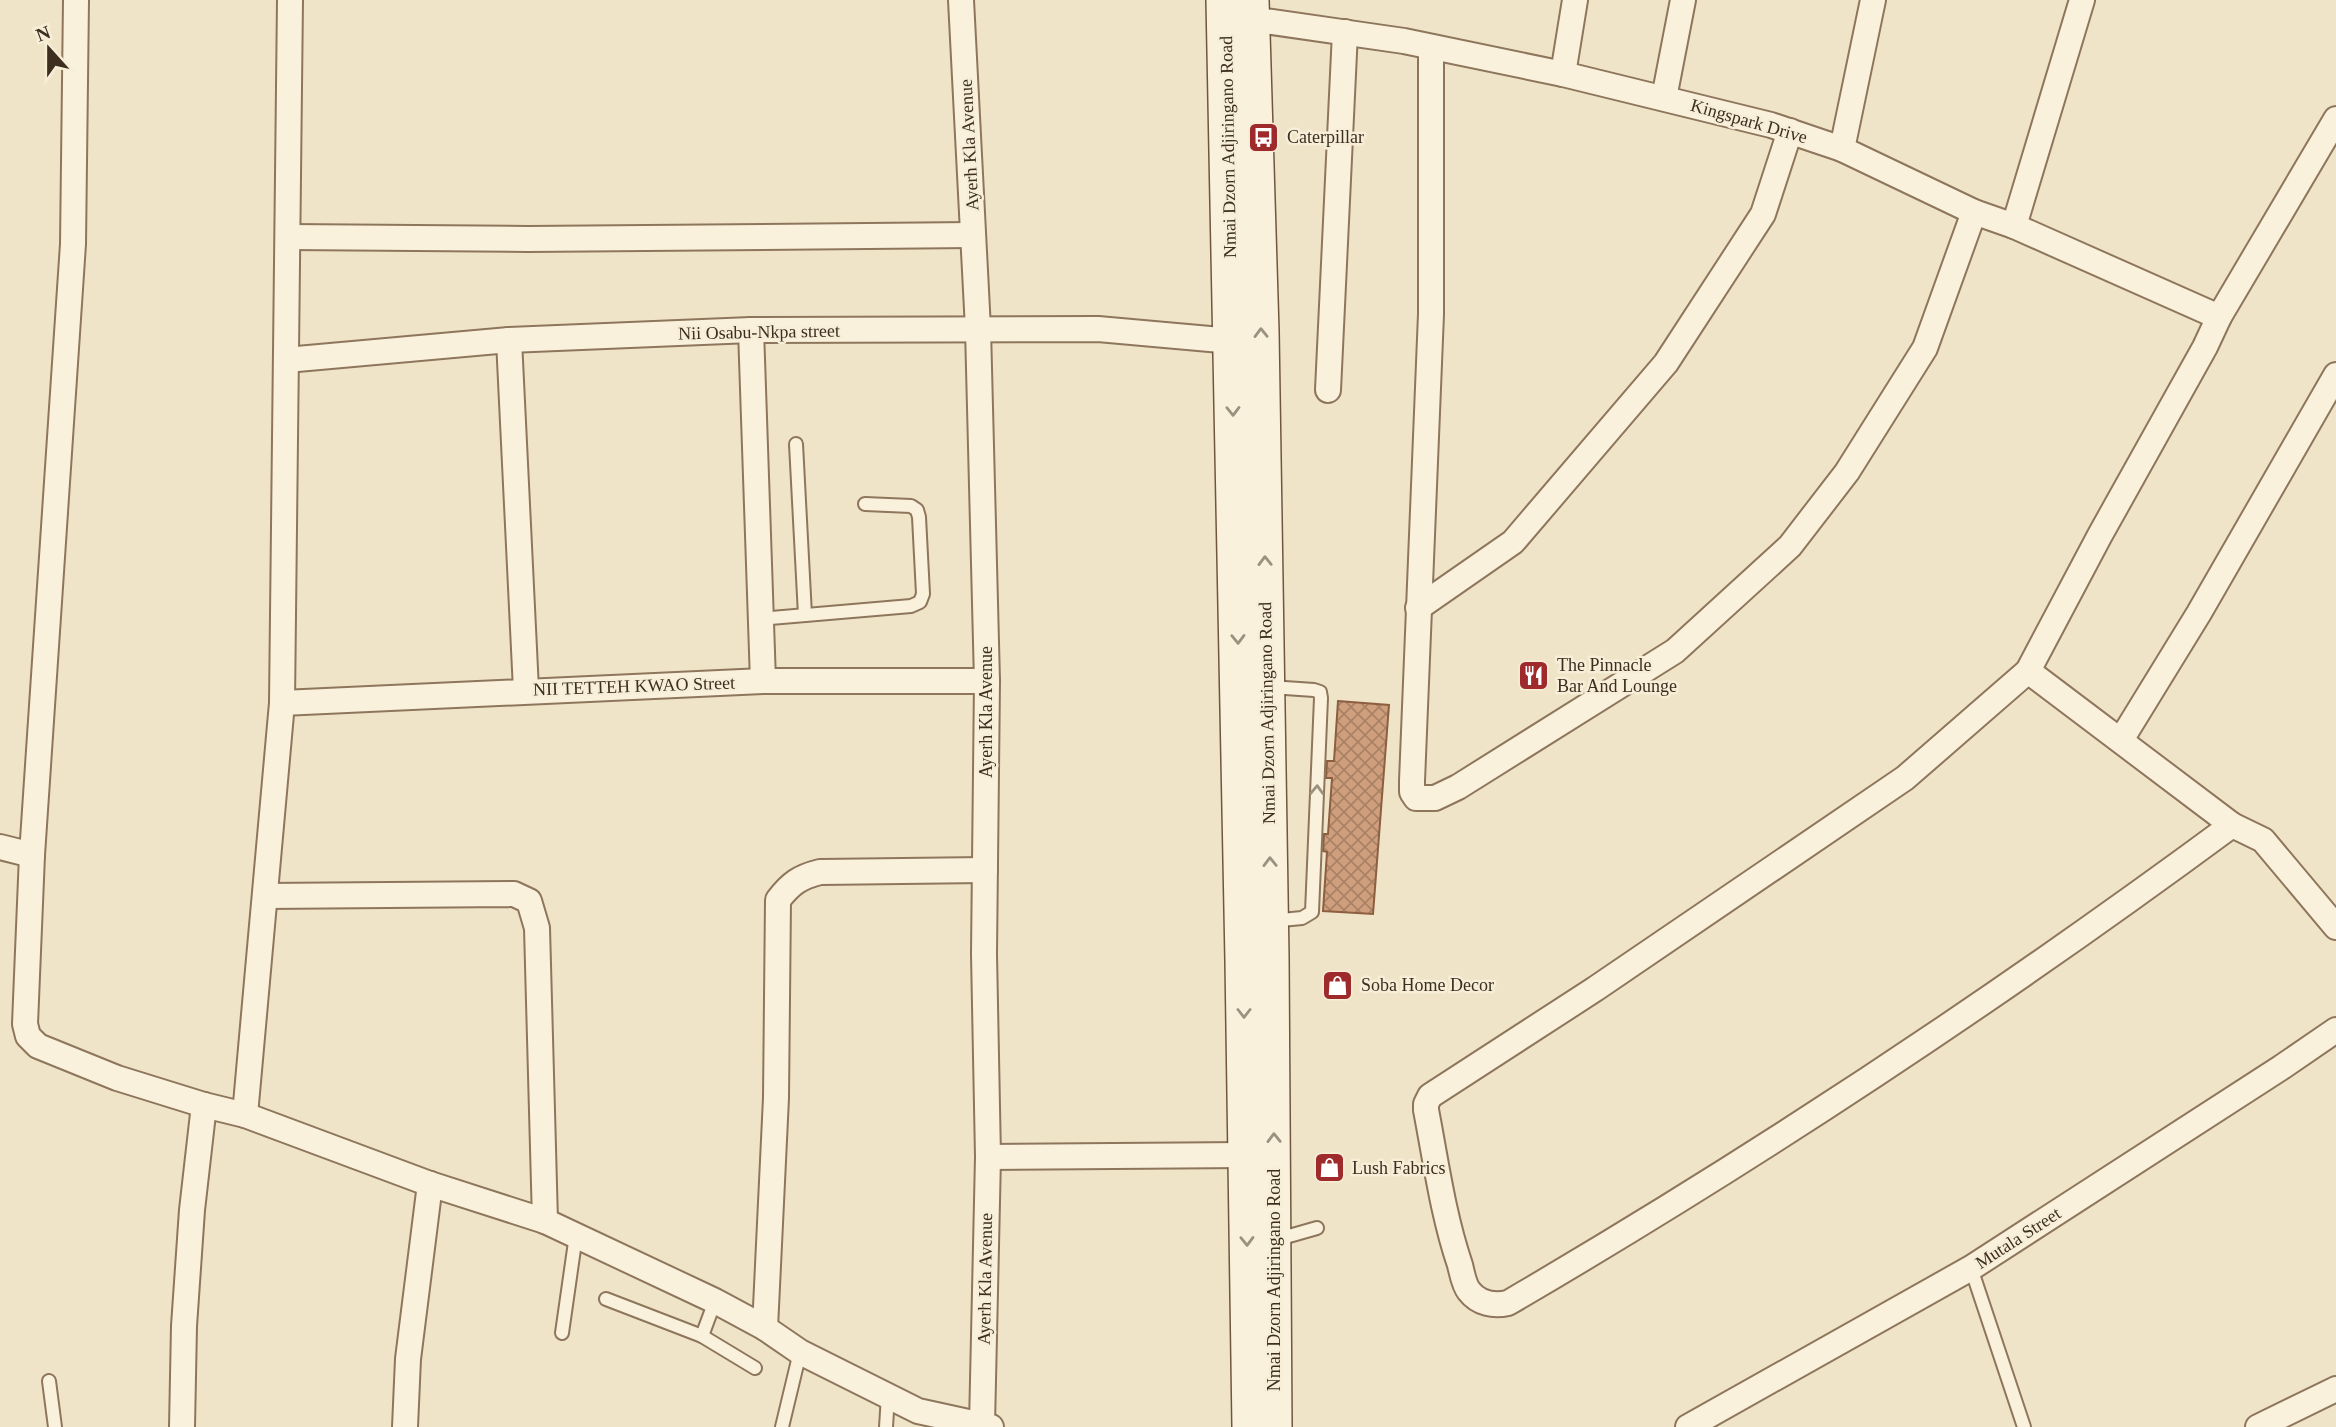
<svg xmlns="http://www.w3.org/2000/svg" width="2336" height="1427" font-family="Georgia,serif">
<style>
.building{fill:url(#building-cross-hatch);stroke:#8d5f41;stroke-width:2}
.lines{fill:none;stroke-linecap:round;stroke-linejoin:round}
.service-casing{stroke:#8d765c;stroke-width:16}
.minor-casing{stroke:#8d765c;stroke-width:28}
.secondary-casing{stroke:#6f573f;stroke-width:38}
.service{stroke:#faf1dc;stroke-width:12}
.minor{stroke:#faf1dc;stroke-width:24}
.secondary{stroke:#faf1dc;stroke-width:35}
.oneway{stroke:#9c907e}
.labels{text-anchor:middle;stroke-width:5;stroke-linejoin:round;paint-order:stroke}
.street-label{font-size:18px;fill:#3d2e20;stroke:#f7eed8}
.poi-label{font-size:18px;fill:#3d2e20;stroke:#f7eed8;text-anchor:start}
</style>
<defs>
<pattern id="building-cross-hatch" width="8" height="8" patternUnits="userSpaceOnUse" patternTransform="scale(1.75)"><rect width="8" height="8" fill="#cf9f7d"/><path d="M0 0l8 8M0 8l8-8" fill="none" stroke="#a98266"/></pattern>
</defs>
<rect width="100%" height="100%" fill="#f0e4c8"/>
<!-- building -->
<path class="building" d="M1338,701l51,4 -16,209 -50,-3 4,-59 -4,-1 1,-17h4l4,-56h-6l1,-17h7z"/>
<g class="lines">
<defs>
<g id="service">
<path d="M796,444l9,171"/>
<path d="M760,619l151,-13 9,-4 3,-8 -4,-77 -2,-7 -6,-4 -46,-2"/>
<path d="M1270,687l44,3 6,2 1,6 -9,214 -10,6 -31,3"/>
<path d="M1275,1240l42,-12"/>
<path d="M1971,1268l53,159"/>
<path d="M606,1299l96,37 53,32"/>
<path d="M562,1333l14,-98"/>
<path d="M702,1336l13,-35"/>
<path d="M49,1381l6,46"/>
<path d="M782,1427l18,-75"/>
<path d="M886,1427l2,-32"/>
</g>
<g id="minor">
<path d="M76,0l-3,244 -41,611 -7,169 3,12 10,10 79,32 87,27 41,10 185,69 115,37 170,80 50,27 35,24 118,59 73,16"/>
<path d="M961,0l17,329 9,352 -3,273 4,203 -6,268"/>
<path d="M1251,19l153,22 159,33 208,51 71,24 132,63 40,14 205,91"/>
<path d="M1431,47v267l-19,467v11l4,6h19l23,-11 217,-136 115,-105 57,-74 78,-124 49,-136"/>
<path d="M1563,74l12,-74"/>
<path d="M1664,98l19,-98"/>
<path d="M1842,149l31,-149"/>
<path d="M2014,226l68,-226"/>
<path d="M289,237l239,2 445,-4"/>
<path d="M751,330l12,351"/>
<path d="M509,340l17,350"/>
<path d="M286,360l223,-20 242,-10 347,-1 134,12"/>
<path d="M1328,390l17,-358"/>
<path d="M1418,608l95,-66 153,-179 97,-149 27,-83"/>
<path d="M2028,671l204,154 31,15 73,87"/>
<path d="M282,703l481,-22h224"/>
<path d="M2121,740l78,-127 137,-238"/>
<path d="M2232,825c-233,172 -474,332 -724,478 -14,3 -29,1 -39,-12 -5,-6 -7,-18 -9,-26 -17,-50 -24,-103 -34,-155v-6l4,-8 165,-107 310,-211 123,-107 72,-136 105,-188 14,-30 117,-198"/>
<path d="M0,847l32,8"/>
<path d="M265,896l249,-2 15,7 8,27 8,293"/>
<path d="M245,1115l37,-412 8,-703"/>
<path d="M988,1157l257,-2"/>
<path d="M765,1328l11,-230 2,-198c13,-17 22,-23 42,-28l165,-2"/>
<path d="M182,1427l2,-101 8,-116 12,-105"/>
<path d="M405,1427l3,-68 22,-175"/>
<path d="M1688,1427l283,-159 311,-201 54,-37"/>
<path d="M2258,1427l78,-38"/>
</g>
<g id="secondary">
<path d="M1224,0l19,961 7,466"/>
<path d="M1251,0l10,331 10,626 3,470"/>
</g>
</defs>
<!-- service casing -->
<use href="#service" class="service-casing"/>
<!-- minor casing -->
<use href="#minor" class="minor-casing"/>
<!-- secondary casing -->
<use href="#secondary" class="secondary-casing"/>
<!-- service -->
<use href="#service" class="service"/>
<!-- minor -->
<use href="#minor" class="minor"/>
<!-- secondary -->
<use href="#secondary" class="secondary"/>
</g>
<!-- one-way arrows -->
<defs><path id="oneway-chevron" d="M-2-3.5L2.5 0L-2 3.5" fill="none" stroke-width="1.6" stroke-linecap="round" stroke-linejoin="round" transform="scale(1.75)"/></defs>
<g class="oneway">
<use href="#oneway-chevron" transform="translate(1261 333) rotate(-91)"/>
<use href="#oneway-chevron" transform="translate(1233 411) rotate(89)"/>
<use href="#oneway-chevron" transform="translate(1265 561) rotate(-91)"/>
<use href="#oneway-chevron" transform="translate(1238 639) rotate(89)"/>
<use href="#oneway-chevron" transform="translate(1317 790) rotate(-88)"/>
<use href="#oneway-chevron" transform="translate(1270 862) rotate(-91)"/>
<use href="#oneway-chevron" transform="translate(1244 1013) rotate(90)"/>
<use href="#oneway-chevron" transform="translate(1274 1138) rotate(-91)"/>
<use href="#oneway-chevron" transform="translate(1247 1241) rotate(89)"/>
</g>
<!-- icons -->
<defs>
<symbol id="bus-square" viewBox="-11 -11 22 22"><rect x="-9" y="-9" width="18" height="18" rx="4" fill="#9e2a2b" stroke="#f7eed8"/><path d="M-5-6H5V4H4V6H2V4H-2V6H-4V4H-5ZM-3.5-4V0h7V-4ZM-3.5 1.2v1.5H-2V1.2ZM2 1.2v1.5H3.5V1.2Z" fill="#fff"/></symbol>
<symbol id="restaurant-square" viewBox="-11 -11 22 22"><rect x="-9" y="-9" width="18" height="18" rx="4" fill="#9e2a2b" stroke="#f7eed8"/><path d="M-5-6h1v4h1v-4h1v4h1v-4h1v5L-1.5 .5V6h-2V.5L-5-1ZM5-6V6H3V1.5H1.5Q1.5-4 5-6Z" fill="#fff"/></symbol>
<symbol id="shop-square" viewBox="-11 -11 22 22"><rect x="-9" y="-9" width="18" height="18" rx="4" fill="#9e2a2b" stroke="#f7eed8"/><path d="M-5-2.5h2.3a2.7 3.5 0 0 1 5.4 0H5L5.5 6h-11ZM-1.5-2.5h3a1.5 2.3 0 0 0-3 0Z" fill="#fff"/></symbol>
</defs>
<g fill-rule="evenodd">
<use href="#bus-square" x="1246" y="120" width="35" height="35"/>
<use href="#restaurant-square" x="1516" y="658" width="35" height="35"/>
<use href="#shop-square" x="1320" y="968" width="35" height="35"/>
<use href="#shop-square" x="1312" y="1150" width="35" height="35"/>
</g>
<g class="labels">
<!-- street labels -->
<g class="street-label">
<text transform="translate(1749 121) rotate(16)" y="6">Kingspark Drive</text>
<text transform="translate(969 145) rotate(-93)" y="6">Ayerh Kla Avenue</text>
<text transform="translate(1228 147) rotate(-91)" y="6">Nmai Dzorn Adjiringano Road</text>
<text transform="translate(759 332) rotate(-1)" y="6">Nii Osabu-Nkpa street</text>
<text transform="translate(634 686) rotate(-2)" y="6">NII TETTEH KWAO Street</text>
<text transform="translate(986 712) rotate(-90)" y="6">Ayerh Kla Avenue</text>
<text transform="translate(1267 713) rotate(-91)" y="6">Nmai Dzorn Adjiringano Road</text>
<text transform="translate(2018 1238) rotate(-33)" y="6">Mutala Street</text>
<text transform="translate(985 1279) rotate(-89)" y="6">Ayerh Kla Avenue</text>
<text transform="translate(1274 1280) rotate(-90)" y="6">Nmai Dzorn Adjiringano Road</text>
</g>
<!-- poi labels -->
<g class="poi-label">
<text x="1287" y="143">Caterpillar</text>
<text x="1557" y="671">The Pinnacle<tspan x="1557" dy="21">Bar And Lounge</tspan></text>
<text x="1361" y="991">Soba Home Decor</text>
<text x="1352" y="1174">Lush Fabrics</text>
</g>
</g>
<!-- north arrow -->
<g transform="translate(49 49) rotate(339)" stroke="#f7eed8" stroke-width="5" paint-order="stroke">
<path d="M0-5L12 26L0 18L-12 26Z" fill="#3d2e20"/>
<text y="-10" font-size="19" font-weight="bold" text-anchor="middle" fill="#3d2e20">N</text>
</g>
</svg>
